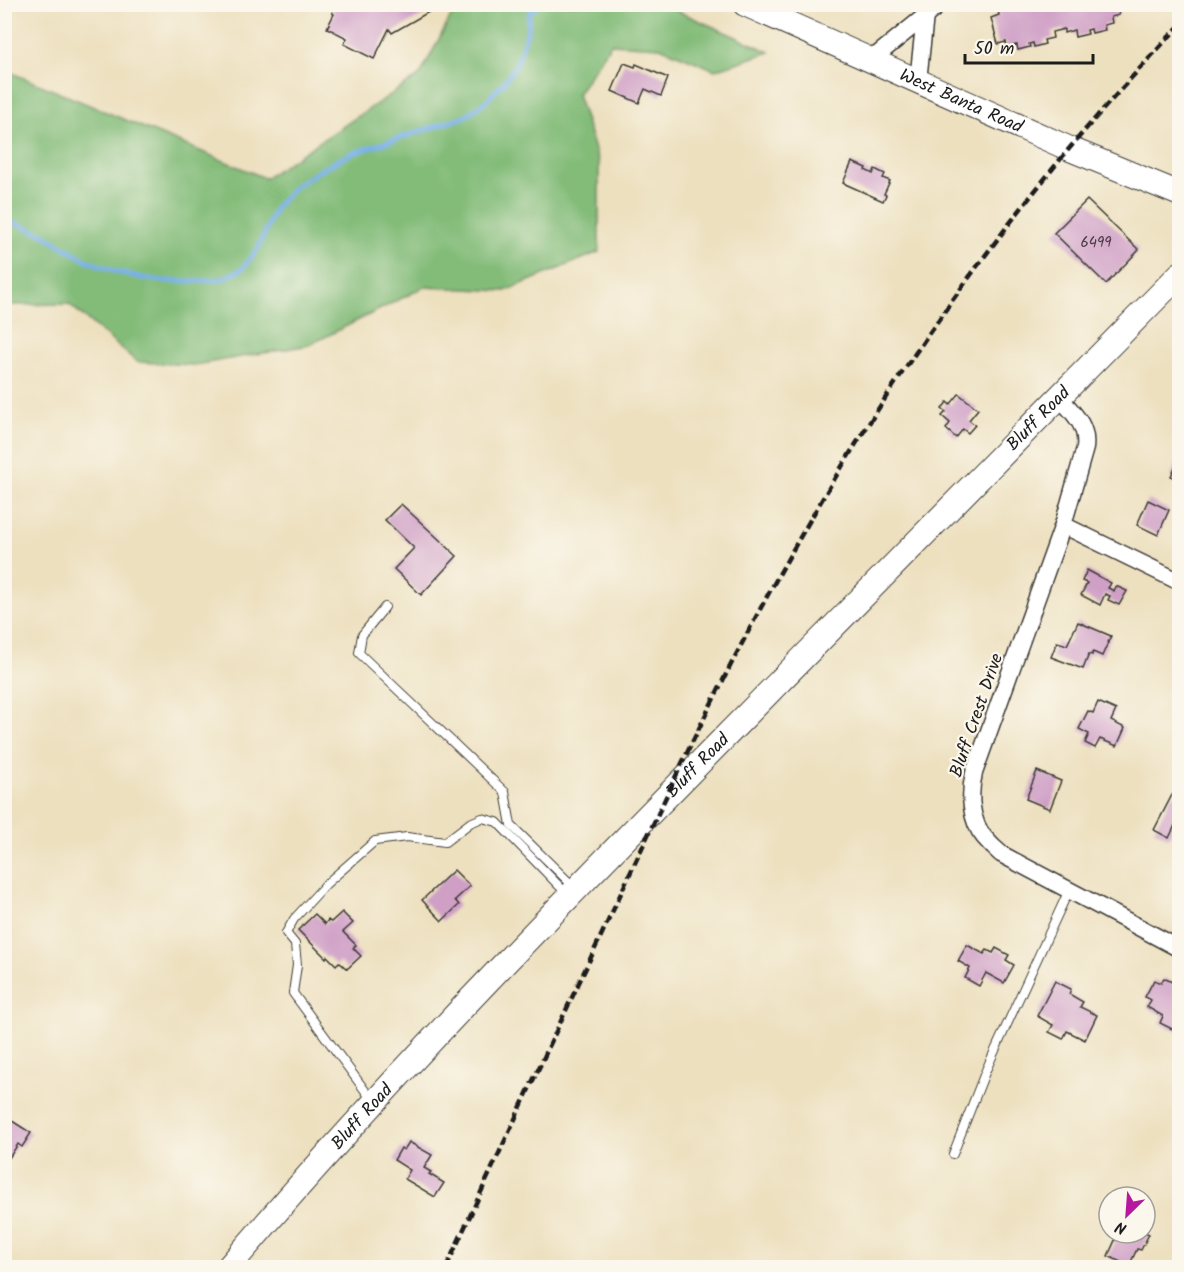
<svg xmlns="http://www.w3.org/2000/svg" width="1184" height="1272" font-family="Kalam,sans-serif">
<style>
.forest{fill:#83bc79;stroke:#506c4a;stroke-width:1.5}
.lines{fill:none;stroke-linecap:round;stroke-linejoin:round}
.stream{stroke:#78b0e8;stroke-width:5}
.building{fill:#cf9fc6}
.lane-casing{stroke:#3b3934;stroke-width:10}
.street-casing{stroke:#3b3934;stroke-width:19}
.secondary-casing{stroke:#3b3934;stroke-width:26}
.lane{stroke:#fff;stroke-width:8}
.street{stroke:#fff;stroke-width:16}
.secondary{stroke:#fff;stroke-width:24}
.rail{stroke:#1c1c1c;stroke-width:4.5;stroke-dasharray:9 4.5;stroke-linecap:butt}
.labels{text-anchor:middle;stroke-width:4.5;stroke-linejoin:round;paint-order:stroke}
.number-label{font-size:15px;fill:#493d46}
.street-label{font-size:18px;fill:#1c1c1c;stroke:#fbf7ec}
</style>
<rect width="100%" height="100%" fill="#fbf7ec"/>
<filter id="ink" filterUnits="userSpaceOnUse"><feTurbulence type="fractalNoise" baseFrequency=".0167" numOctaves="2"/><feDisplacementMap in="SourceGraphic" scale="12" xChannelSelector="R" yChannelSelector="G"/><feConvolveMatrix kernelMatrix="1 2 1 2 8 2 1 2 1" color-interpolation-filters="sRGB"/></filter>
<filter id="wash" filterUnits="userSpaceOnUse"><feTurbulence type="fractalNoise" baseFrequency=".008" numOctaves="4" result="noise"/><feDisplacementMap in="SourceGraphic" scale="24" xChannelSelector="R" yChannelSelector="G"/><feGaussianBlur stdDeviation="1.35" result="paint"/><feColorMatrix in="noise" values="0 0 0 0 0 0 0 0 0 0 0 0 0 0 0 0 0 1.4 0 .05"/><feComposite in="paint" operator="in"/></filter>
<g filter="url(#wash)">
<rect width="100%" height="100%" fill="#ede0bf"/>
<!-- forest -->
<path class="forest" d="M457,5h207l106,47 -55,18 -55,-23 -49,-3 -34,50 22,68v90l-94,39 -81,-4 -115,58 -114,20 -58,-3 -68,-58 -64,1v-235l260,108 155,-103z"/>
<g class="lines">
<!-- stream -->
<path class="stream" d="M4,219l37,14 45,27 31,12 26,6 21,3h37l21,-2 20,-10 16,-21 18,-41 18,-20 26,-17 30,-16 114,-37 22,-16 18,-19 12,-17 12,-36 1,-16 10,-9"/>
</g>
<g id="blocks">
<!-- building -->
<g class="building">
<path d="M336,4h38l9,5 8,-4h41l2,4 -42,24 -3,-4 -15,30 -30,-15 3,-6 -20,-10 7,-14 -2,-1z"/>
<path d="M1006,4h110l3,11 -8,2 1,6 -8,2 1,5 -13,3 -1,-4 -4,1 1,4 -13,3 -1,-7 -10,3v-4l-12,3 1,6 -9,2 1,4 -11,3 -1,-4 -4,1 1,3 -12,3 -1,-5 -10,2 -1,-5 -8,2 -7,-26 8,-3 -1,-5 9,-2z"/>
<path d="M624,63l11,4 1,-3 32,14 -7,18 -16,-7 -6,14 -27,-12z"/>
<path d="M852,162l14,6 -1,2 8,4 2,-5 10,5 -2,4 7,3 -6,13 2,1 -3,6 -40,-18z"/>
<path d="M1087,200l52,50 -33,34 -52,-51z"/>
<path d="M959,394l19,15 -9,11 6,5 -7,8 -5,-4 -7,9 -10,-9 4,-6 -8,-7 4,-4 -4,-3 5,-7 3,3z"/>
<path d="M1180,457v23l-9,-4z"/>
<path d="M1148,500l21,10 -11,25 -21,-10z"/>
<path d="M401,504l56,52 -36,39 -27,-26 20,-21 -29,-28z"/>
<path d="M1087,570l24,13 -3,5 6,3 2,-5 11,5 -8,14 -11,-5 2,-4 -5,-2 -5,11 -19,-10 6,-12 -5,-2z"/>
<path d="M1078,622l33,14 -9,20 -9,-4 -1,3 -3,-1 -6,15 -32,-12 6,-15 10,3z"/>
<path d="M1098,702l18,8 -5,11 14,7 -8,18 -17,-7 -5,9 -10,-5 4,-9 -10,-5 9,-18 5,2z"/>
<path d="M1037,771l24,10 -11,28 -24,-10z"/>
<path d="M1172,795l8,3v22l-2,-1 -9,19 -15,-8z"/>
<path d="M454,870l16,16 -15,14 4,5 -17,16 -20,-21z"/>
<path d="M342,912l11,11 -10,9 13,13 -3,3 8,8 -14,13 -8,-7 -3,3 -9,-9 -1,2 -28,-28 17,-16 10,10 3,-4 3,2z"/>
<path d="M967,945l17,9 3,-4 6,3 3,-5 13,7 -3,5 8,5 -10,18 -18,-10 -7,13 -14,-8 5,-10 -12,-7z"/>
<path d="M1164,978l14,7 -3,5 5,3v40l-20,-10 3,-7 -16,-9 4,-7 -6,-3 9,-17 7,3z"/>
<path d="M1055,981l16,8 -2,5 14,8 -3,5 17,8 -12,25 -18,-9 -4,8 -14,-7 4,-7 -16,-9z"/>
<path d="M9,1119l22,14 -9,14 -4,-3 -9,14 -5,-3v-28z"/>
<path d="M409,1142l23,13 -8,13 7,4 -2,2 15,9 -9,14 -30,-18 5,-9 -16,-10 7,-12 3,2z"/>
<path d="M1145,1232l4,2 -8,16 -4,-1 -8,17 -21,-10 8,-18 -6,-3 1,-2h34z"/>
</g>
</g>
</g>
<g filter="url(#ink)">
<use href="#blocks" fill-opacity="0" stroke="#3b3934" stroke-width="1.5"/>
<g class="lines">
<defs>
<g id="lane">
<path d="M385,607l-23,28 -3,18 146,139 6,33 63,62"/>
<path d="M372,1100l-79,-107 4,-28 -2,-21 -9,-11 8,-14 32,-35 49,-43 32,-4 38,5 25,-19 12,-5 15,4 71,73"/>
<path d="M953,1154l33,-84 83,-180"/>
</g>
<g id="street">
<path d="M871,60l69,-56"/>
<path d="M918,81l7,-65"/>
<path d="M1059,397c14,16 29,28 26,51l-22,77 -89,248c-5,21 -4,47 10,64 5,6 11,12 17,17l179,95"/>
<path d="M1063,525l117,57"/>
</g>
<g id="secondary">
<path id="s1" d="M745,4l325,145 110,45"/>
<path id="s2" d="M228,1268c157,-185 327,-358 496,-530 152,-155 304,-310 456,-464"/>
</g>
</defs>
<!-- lane casing -->
<use href="#lane" class="lane-casing"/>
<!-- street casing -->
<use href="#street" class="street-casing"/>
<!-- secondary casing -->
<use href="#secondary" class="secondary-casing"/>
<!-- lane -->
<use href="#lane" class="lane"/>
<!-- street -->
<use href="#street" class="street"/>
<!-- secondary -->
<use href="#secondary" class="secondary"/>
<!-- rail -->
<path class="rail" d="M446,1268c56,-122 113,-243 170,-364 59,-128 119,-255 190,-377 76,-132 165,-259 262,-377 36,-43 74,-84 112,-125"/>
</g>
</g>
<g class="labels">
<!-- number labels -->
<g class="number-label">
<text x="1096" y="247">6499</text>
</g>
<!-- street labels -->
<g class="street-label">
<text dy="6" stroke="none"><textPath href="#s1" startOffset="237">West Banta Road</textPath></text>
<text dy="6" stroke="none"><textPath href="#s2" startOffset="1174">Bluff Road</textPath></text>
<text transform="translate(976 715) rotate(-71)" y="6">Bluff Crest Drive</text>
<text dy="6" stroke="none"><textPath href="#s2" startOffset="688">Bluff Road</textPath></text>
<text dy="6" stroke="none"><textPath href="#s2" startOffset="202">Bluff Road</textPath></text>
</g>
</g>
<!-- margin -->
<rect width="1184" height="1272" fill="none" stroke="#fbf7ec" stroke-width="24"/>
<!-- north arrow -->
<g transform="translate(1127 1215) rotate(205)"><circle r="28" fill="#fbf7ec" stroke="#a29f99" stroke-width="1.5"/>
<path d="M0-4.5L10 22L0 15L-10 22Z" fill="#b5179e"/>
<text y="-9" font-size="16" font-weight="bold" text-anchor="middle" fill="#1c1c1c">N</text>
</g>
<!-- scale -->
<path d="M965 54v9h128v-9" fill="none" stroke="#1c1c1c" stroke-width="3"/>
<text x="974" y="54" font-size="18" fill="#1c1c1c" stroke="#fbf7ec" stroke-width="4.5" paint-order="stroke">50 m</text>
</svg>
